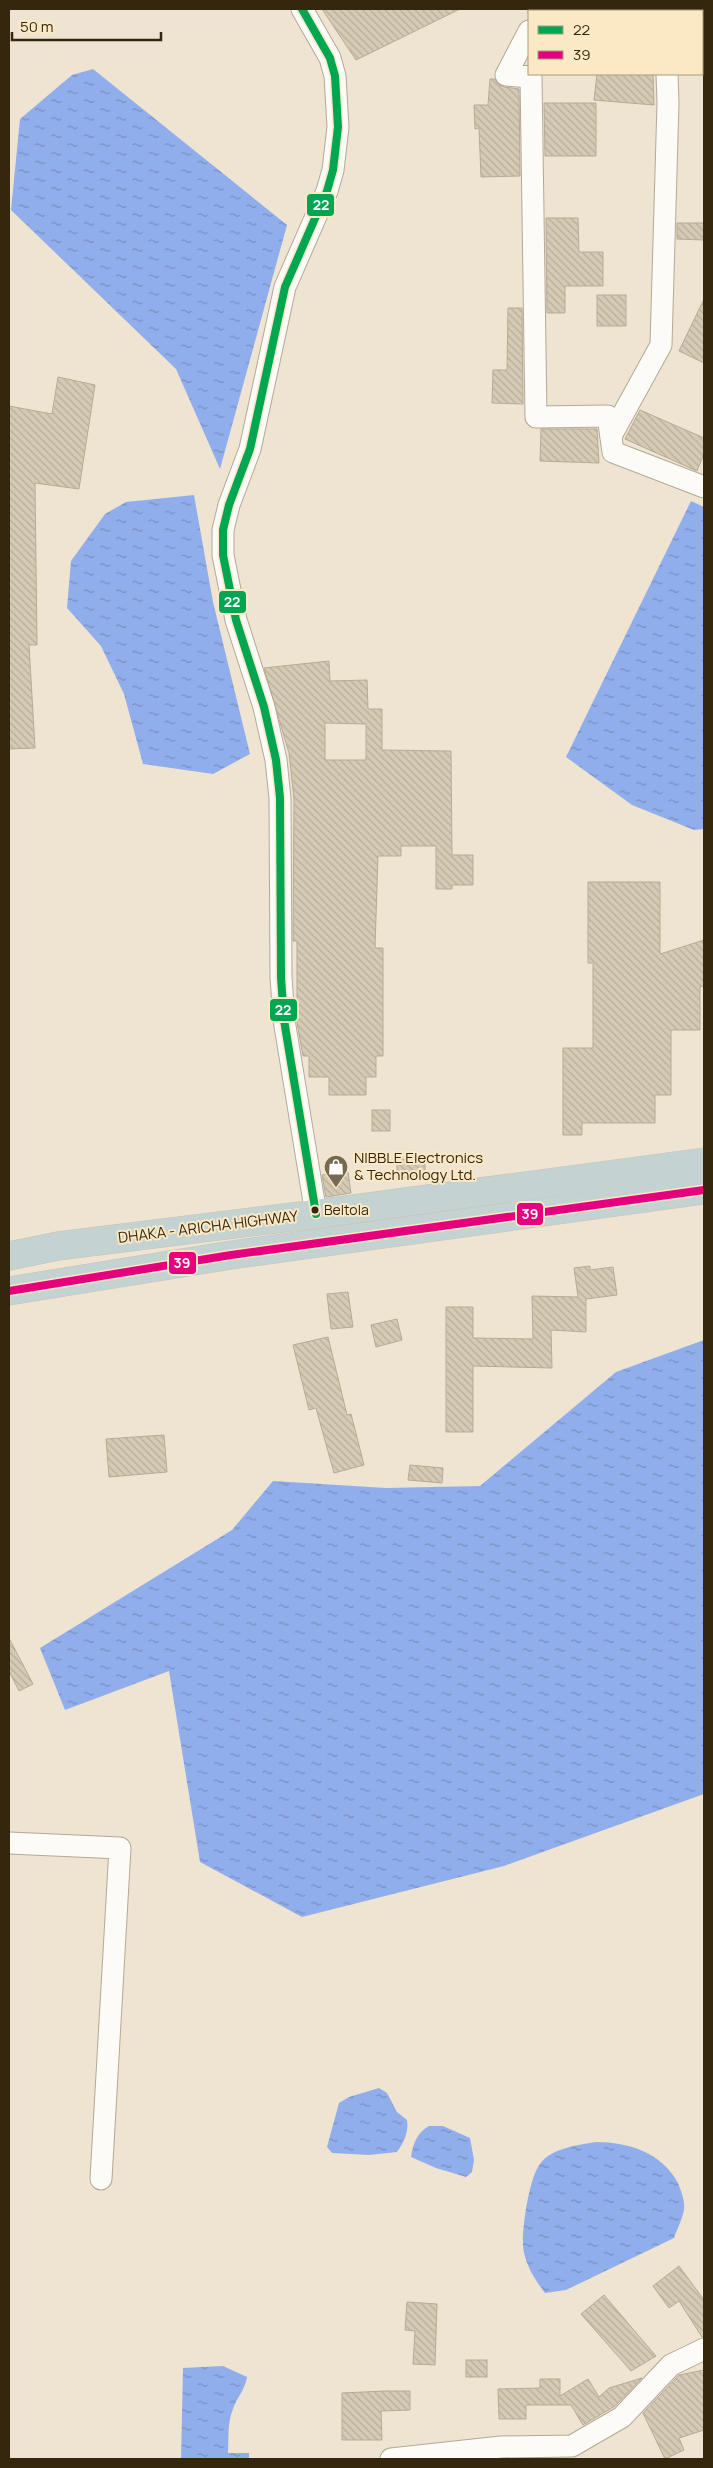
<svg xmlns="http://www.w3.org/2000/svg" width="713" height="2468" font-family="Manrope,sans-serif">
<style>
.water{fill:url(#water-ripples)}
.building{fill:url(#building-back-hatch);stroke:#b5ab97;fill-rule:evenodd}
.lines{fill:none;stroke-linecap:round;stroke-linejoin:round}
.minor-casing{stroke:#b3a995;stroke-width:23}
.highway-casing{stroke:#c8c2b5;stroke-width:29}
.minor{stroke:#fcfbf8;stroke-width:21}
.highway{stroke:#c4d3d2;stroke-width:28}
.bus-1-casing{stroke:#fbe8c4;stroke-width:11}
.bus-2-casing{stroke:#fbe8c4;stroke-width:11}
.bus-1{stroke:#00a651;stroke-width:8}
.bus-2{stroke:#e5007d;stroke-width:8}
.bus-dot{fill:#34270e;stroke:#fbe8c4;stroke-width:2}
.labels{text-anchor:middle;stroke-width:4;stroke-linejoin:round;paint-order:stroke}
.bus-label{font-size:14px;fill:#34270e;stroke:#fbe8c4;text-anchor:start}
.poi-label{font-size:15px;fill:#34270e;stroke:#fbe8c4;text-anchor:start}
.street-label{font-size:15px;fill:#34270e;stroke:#fbe8c4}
.line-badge{stroke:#fbe8c4;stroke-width:2}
.badge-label{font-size:14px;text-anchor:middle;font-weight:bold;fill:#fff}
</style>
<defs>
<pattern id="water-ripples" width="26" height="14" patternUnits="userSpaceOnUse" patternTransform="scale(1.25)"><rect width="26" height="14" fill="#91aeec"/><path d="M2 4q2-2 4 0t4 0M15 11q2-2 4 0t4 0" fill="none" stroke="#778ebe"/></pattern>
<pattern id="building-back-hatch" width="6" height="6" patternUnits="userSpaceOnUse" patternTransform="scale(1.25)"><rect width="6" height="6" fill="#d5cbb5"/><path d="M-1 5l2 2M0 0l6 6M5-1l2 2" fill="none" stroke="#b7ae9a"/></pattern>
</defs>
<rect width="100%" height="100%" fill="#eee4d1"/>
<!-- water -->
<g class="water">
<path d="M93,69l194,156 -67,244 -44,-100 -165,-159 9,-91 52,-44z"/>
<path d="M194,495l19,107 37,152 -37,20 -70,-10 -19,-70 -23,-48 -34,-38 4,-47 34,-47 21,-12z"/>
<path d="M691,501l13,6v322l-10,1 -62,-25 -66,-48z"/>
<path d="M704,1340v454l-200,72 -202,51 -102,-55 -31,-191 -104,39 -25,-62 192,-118 41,-49 113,7 94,-2 136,-114z"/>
<path d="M379,2088l8,5 10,19 10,8c2,12 -3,22 -10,32l-28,3 -37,-2 -5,-6 12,-44 10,-6z"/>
<path d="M429,2126h14l27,12 4,22 -2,12 -6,5 -30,-9 -25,-11c2,-14 6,-24 18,-31z"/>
<path d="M596,2142c33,0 66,11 82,41 3,8 7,17 6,26 -1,9 -7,20 -10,29l-108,52 -21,3c-10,-13 -21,-30 -22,-48 -1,-17 6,-67 17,-81 11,-16 38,-19 56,-22z"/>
<path d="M223,2366l24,11c-2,13 -10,20 -14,32 -6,14 -4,29 -5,44h21v6h-68l2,-91z"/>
</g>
<!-- building -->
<g class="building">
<path d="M322,9h138l-104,51z"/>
<path d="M597,74h56l1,31 -60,-5z"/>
<path d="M490,79h5l4,6 6,2 14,2 1,87 -39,1 -2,-49 -4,1 -1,-24h14z"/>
<path d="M544,103h52v53h-51z"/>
<path d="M546,218h32l1,34h24v34h-38v27h-18z"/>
<path d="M677,223h27v17l-27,-1z"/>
<rect x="597" y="295" width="29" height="31"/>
<path d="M704,299v64l-25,-12z"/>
<path d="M508,308h14l1,96 -31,-1 1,-33h14z"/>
<path d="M58,377l37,8 -16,104 -44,-6 2,162h-8l6,103 -26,1v-343l43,8z"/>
<path d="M640,410l64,28v16l-7,17 -72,-32z"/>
<path d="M541,429h56l2,34 -59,-2z"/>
<path d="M329,661l1,20 37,-1 1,29h14v41l69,1 1,104h21v30h-21v4h-16v-43h-35v10h-23l-3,92h8v108h-7v21h-10v18h-37v-18h-20v-21h-6l-6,-34v-81h-4l1,-142 -5,-46 -25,-85zM325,723l41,1v36h-41z"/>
<path d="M588,882h72v72l44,-14v46l-4,1v43h-29v65h-16v28h-73v12h-19v-87h30v-85h-5z"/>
<rect x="372" y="1110" width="18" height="21"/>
<rect x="397" y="1159" width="28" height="19"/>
<path d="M348,1172l3,21 -25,4 -4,-22z"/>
<path d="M590,1266v4l23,-3 4,28 -31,4v33l-35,-2 1,38 -79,-2v66h-27v-125h27v31l60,1 -1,-43 46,1 -4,-29z"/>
<path d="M348,1292l5,35 -22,2 -4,-35z"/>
<path d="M397,1319l5,21 -26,7 -5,-22z"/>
<path d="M328,1337l19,78 4,-1 13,51 -30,8 -18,-65 -7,2 -16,-65z"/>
<path d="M164,1435l3,37 -58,5 -3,-38z"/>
<path d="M410,1465l33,3 -1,15 -34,-3z"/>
<path d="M9,1638l24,46 -14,7 -10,-20z"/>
<path d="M679,2266l25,34v37h-2l-23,-36 -10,7 -16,-22z"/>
<path d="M604,2295l52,61 -25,15 -50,-57z"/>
<path d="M407,2302l30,2 -2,61 -22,-1 2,-33 -10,-1z"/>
<rect x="466" y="2360" width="21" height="17"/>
<path d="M704,2370v60l-25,8 5,12 -19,9 -22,-46 36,-38z"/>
<path d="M642,2378l-27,28 -32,19 -12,-20h-45v14h-27l-1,-30 42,-1v-9h20v17l28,-17 11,18 10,-9z"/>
<path d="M385,2391h25v19l-29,1 1,29h-40v-47z"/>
</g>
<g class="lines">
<defs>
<g id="minor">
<path d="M302,9l28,49 5,18 3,51 -5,43 -6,21 -42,96 -35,162 -21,56 -6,25v25l13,65 28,87 12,53 4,38 1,179 3,43 32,194"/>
<path d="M664,9v2"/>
<path d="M539,11l2,-2"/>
<path d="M529,31l-23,44 25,2 5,340 72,-1 5,36 91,35"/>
<path d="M611,436l50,-91 7,-242 -1,-29"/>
<path d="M9,1843l111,5 -19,331"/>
<path d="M391,2459l110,-12 71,-1 50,-29 49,-52 33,-16"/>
</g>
<g id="highway">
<path d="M9,1256l49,-10 258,-32 388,-52"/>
<path d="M9,1291l222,-36 473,-65"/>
</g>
</defs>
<!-- minor casing -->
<use href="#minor" class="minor-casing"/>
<!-- highway casing -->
<use href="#highway" class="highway-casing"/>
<!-- minor -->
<use href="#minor" class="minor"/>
<!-- highway -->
<use href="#highway" class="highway"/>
<defs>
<path id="bus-1" d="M302,9l28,49 5,18 3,51 -5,43 -6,21 -42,96 -35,162 -21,56 -6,25v25l13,65 28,87 12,53 4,38 1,179 3,43 32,194"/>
<path id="bus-2" d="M9,1291l222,-36 473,-65"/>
</defs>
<!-- bus-1 casing -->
<use href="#bus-1" class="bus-1-casing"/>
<!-- bus-2 casing -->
<use href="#bus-2" class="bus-2-casing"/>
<!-- bus-1 -->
<use href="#bus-1" class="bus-1"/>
<!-- bus-2 -->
<use href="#bus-2" class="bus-2"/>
</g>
<!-- icons -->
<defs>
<symbol id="shop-pin" viewBox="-11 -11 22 30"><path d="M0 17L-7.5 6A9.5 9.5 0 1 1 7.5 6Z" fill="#756952" stroke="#fbe8c4"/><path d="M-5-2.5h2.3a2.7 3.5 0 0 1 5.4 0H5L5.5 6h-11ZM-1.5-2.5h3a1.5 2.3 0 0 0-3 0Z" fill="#fff"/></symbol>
</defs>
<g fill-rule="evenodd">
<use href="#shop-pin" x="322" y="1153" width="28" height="38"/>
</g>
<!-- markers -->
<circle class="bus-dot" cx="315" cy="1210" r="4.5"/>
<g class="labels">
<!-- bus labels -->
<g class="bus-label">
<text x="324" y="1215">Beltola</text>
</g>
<!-- poi labels -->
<g class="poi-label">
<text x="354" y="1163">NIBBLE Electronics<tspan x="354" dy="17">&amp; Technology Ltd.</tspan></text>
</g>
<!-- street labels -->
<g class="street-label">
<text transform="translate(208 1227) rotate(-7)" y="5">DHAKA - ARICHA HIGHWAY</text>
</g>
</g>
<g class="line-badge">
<rect x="306" y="193" width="29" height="24" rx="5" fill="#00a651"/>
<rect x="218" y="590" width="29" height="24" rx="5" fill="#00a651"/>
<rect x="269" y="998" width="29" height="24" rx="5" fill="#00a651"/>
<rect x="516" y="1202" width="28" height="24" rx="5" fill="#e5007d"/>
<rect x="168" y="1251" width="29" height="24" rx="5" fill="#e5007d"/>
</g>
<g class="badge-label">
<text x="321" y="210">22</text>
<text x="232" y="607">22</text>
<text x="283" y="1015">22</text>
<text x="530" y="1219">39</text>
<text x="182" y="1268">39</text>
</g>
<!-- border -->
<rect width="713" height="2468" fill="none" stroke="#34270e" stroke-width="20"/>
<!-- legend -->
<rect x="528" y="10" width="175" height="65" fill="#fbe8c4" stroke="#ab9b7b"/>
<rect x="538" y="26" width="25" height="8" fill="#00a651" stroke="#ab9b7b"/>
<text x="573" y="35" font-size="15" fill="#34270e">22</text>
<rect x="538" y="51" width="25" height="8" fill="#e5007d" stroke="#ab9b7b"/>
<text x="573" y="60" font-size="15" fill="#34270e">39</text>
<!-- scale -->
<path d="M12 32v8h149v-8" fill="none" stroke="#34270e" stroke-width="2.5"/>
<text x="20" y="32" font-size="15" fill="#34270e" stroke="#fbe8c4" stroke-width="4" paint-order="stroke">50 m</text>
</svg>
